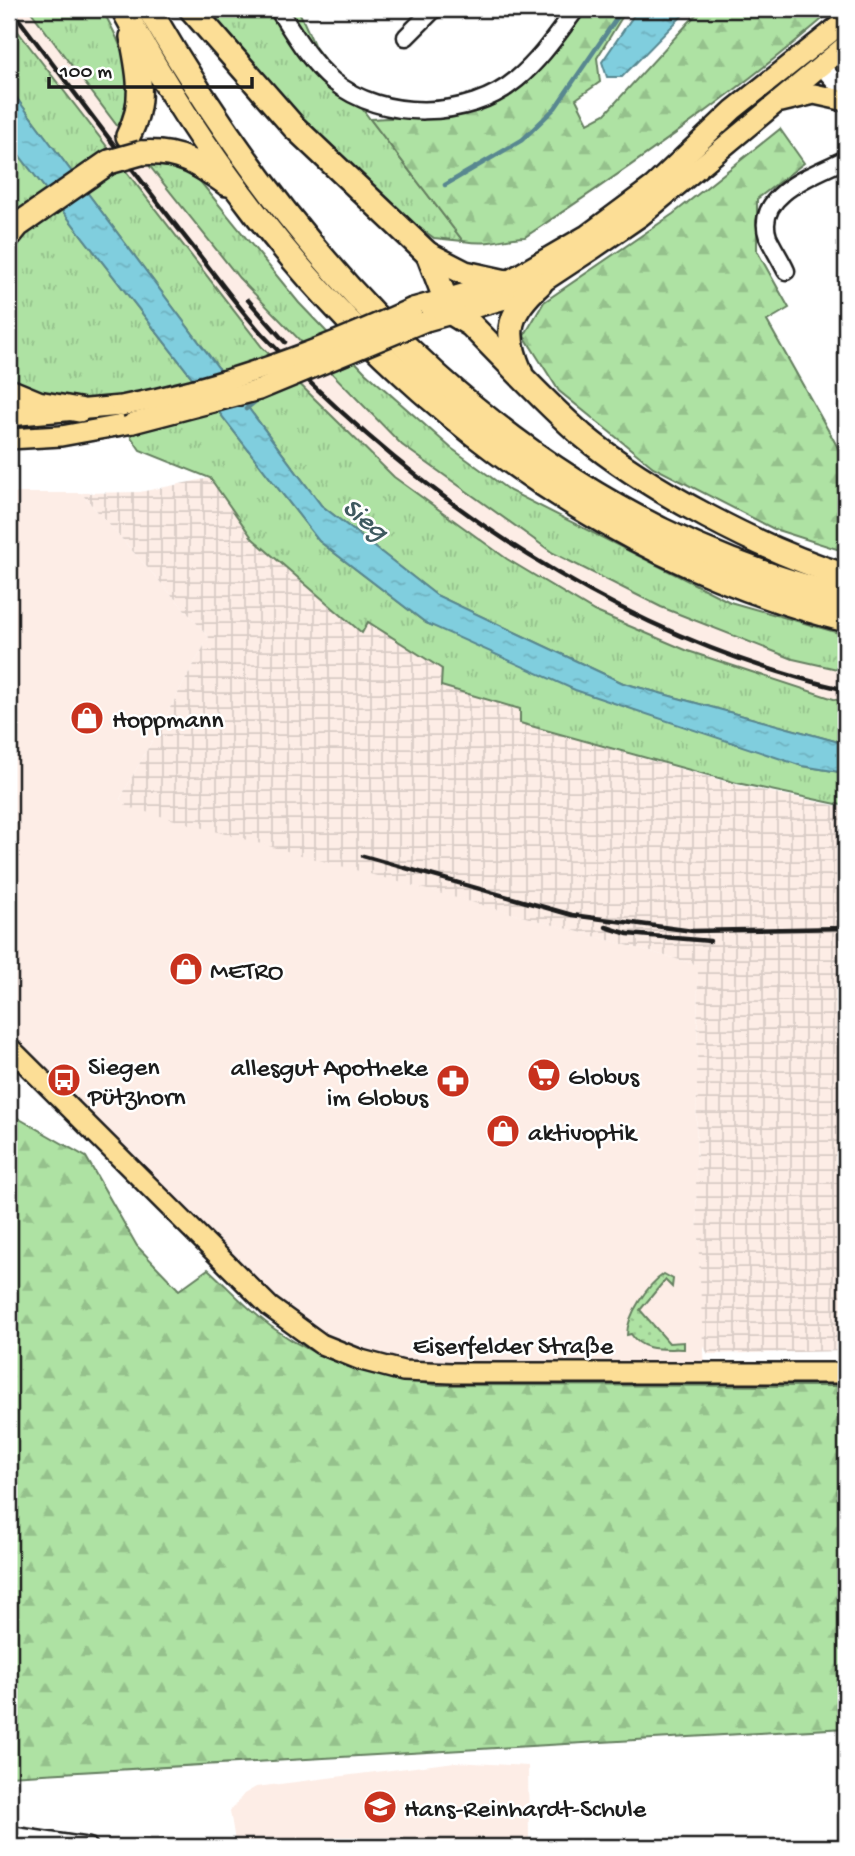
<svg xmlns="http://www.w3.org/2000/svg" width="855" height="1856" font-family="'Gochi Hand',sans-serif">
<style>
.built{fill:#fdede6}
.industrial{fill:url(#industrial-grid)}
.grass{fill:url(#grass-tufts);stroke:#657f60;stroke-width:2}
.forest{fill:url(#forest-firs);stroke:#657f60;stroke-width:2}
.park{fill:url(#park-dots);stroke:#657f60;stroke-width:2}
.water{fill:url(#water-ripples);stroke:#588790;stroke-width:2}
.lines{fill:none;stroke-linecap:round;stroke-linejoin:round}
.stream{stroke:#588790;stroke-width:4.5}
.minor-casing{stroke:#1c1c1c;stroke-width:21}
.major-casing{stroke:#1c1c1c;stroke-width:24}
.highway-casing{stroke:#1c1c1c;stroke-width:28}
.minor{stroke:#fff;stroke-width:16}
.major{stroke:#fcde96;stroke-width:19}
.highway{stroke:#fcde96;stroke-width:23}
.rail{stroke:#1c1c1c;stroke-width:4.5}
.major-bridge-casing{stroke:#1c1c1c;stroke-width:24;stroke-linecap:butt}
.highway-bridge-casing{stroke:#1c1c1c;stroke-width:28;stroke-linecap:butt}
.major-bridge{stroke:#fcde96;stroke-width:19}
.highway-bridge{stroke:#fcde96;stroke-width:23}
.labels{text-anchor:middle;stroke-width:5;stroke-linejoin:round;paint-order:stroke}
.poi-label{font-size:26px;fill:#1c1c1c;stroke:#fff;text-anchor:start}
.street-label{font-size:26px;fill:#1c1c1c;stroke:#fff}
.water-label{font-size:28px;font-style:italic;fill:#3f5a60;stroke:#fff}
</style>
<defs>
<pattern id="industrial-grid" width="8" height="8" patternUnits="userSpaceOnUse" patternTransform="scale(1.75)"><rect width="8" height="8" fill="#fdede6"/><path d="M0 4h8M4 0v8" fill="none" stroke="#d8cbc5"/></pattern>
<pattern id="grass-tufts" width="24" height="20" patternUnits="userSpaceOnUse" patternTransform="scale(1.75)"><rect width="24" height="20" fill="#aee2a3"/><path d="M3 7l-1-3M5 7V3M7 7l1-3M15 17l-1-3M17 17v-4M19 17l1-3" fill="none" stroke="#95c18c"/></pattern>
<pattern id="forest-firs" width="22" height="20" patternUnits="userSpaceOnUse" patternTransform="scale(1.75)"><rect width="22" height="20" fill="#aee2a3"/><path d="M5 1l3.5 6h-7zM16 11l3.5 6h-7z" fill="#95c18c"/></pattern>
<pattern id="park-dots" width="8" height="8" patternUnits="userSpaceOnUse" patternTransform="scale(1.75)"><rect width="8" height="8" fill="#aee2a3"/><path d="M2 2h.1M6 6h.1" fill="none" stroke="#95c18c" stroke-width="1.8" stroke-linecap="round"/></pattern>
<pattern id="water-ripples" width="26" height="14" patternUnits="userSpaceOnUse" patternTransform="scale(1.75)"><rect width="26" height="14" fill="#80cede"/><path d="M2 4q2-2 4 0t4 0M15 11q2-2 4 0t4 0" fill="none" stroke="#6eb0be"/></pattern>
</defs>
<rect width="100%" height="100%" fill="#fff"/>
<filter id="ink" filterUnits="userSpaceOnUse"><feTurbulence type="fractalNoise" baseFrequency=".0143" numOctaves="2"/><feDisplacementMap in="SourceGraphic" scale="14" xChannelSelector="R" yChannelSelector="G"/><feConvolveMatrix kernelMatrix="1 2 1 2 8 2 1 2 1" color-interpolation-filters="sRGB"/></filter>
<g filter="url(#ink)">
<!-- built -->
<g class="built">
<path d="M9,9h20l210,269 163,167 391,214 53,12v32l-158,-52 -94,-40 -87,-52 -113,-82 -132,-130 -253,-327z"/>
<path d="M9,493h72l128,144 -89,162 8,7 570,159 -2,226 9,180 -253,2 -131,-29 -312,-297z"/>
<path d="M455,1762l73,4 1,72 -48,4v5h-245l-6,-36 14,-17 12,-7z"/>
</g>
<!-- industrial -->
<path class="industrial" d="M210,478l43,61 110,93 5,-10 75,47 -1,17 78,23v14l217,62 109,23v543l-138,3 -5,-9 -7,-154 2,-226 -570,-158 -8,-8 89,-162 -128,-144 59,-1z"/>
<!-- grass -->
<g class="grass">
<path d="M29,9h73c23,42 36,71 16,118z"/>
<path d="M202,9h96l17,38 148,194 -29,-3 -36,-26 -139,-137z"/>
<path d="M9,20l253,327 132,130 113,82 87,52 94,40 158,52v41l-223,-61 -187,-88 -115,-90 -312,-417z"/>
<path d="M9,142l310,399 107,82 376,143 44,7v33l-109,-23 -217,-60v-14l-79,-23 1,-17 -74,-47 -6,11 -109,-94 -43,-61 -70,-28 -36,-53 -50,2 -45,-19z"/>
<path d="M148,164l42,5 109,134 66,69 86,76 59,43 220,111 116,33v36l-53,-12 -132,-52 -108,-54 -151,-108 -163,-167z"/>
</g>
<!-- forest -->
<g class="forest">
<path d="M584,9h43l-30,49 3,24 -24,17 12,24 17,-9 96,-105h133c-97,84 -202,157 -309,228 -26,1 -34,9 -62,4l-93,-122c66,-4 130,-4 177,-58 14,-15 25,-35 37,-52z"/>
<path d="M780,129l24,34 -47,36v52l32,57 -22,13 79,141v90l-72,-23 -121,-62 -94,-76 -35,-55 20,-34 129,-88z"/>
<path d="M9,1113l77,44 51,89 42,44 29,-21c22,20 43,44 68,61 48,34 102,47 160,55l410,1v342l-837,48z"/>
</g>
<!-- park -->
<path class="park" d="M664,1274l9,5 -1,8 -7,-7 -25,30 29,33 15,-1v7c-19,-1 -41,4 -53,-15l-4,1c0,-20 21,-51 37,-61z"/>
<!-- water -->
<g class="water">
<path d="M638,9h47l-3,7 -60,61h-15l-5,-15z"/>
<path d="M9,88l312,417 115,90 187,88 223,61v29l-44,-7 -227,-76 -149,-67 -107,-82 -310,-399z"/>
</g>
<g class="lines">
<!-- stream -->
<g class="stream">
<path d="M445,185l77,-45 33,-32 68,-99"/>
<path d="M246,409l15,-12"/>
</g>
<defs>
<g id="minor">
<path d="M278,9c16,25 32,53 55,72 48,40 136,39 184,-2 24,-20 41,-46 59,-70"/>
<path d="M406,37l28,-28"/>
<path d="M821,66l25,28"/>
<path d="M786,271c-5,-11 -13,-23 -18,-34 -15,-43 50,-64 78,-78"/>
<path d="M9,1835l80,12"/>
</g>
<g id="major">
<path d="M781,102l33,-8 32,7"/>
<path d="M413,308l93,-26 81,-47 66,-49 80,-76 113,-90"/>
<path d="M426,321l79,-22 35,-15 53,-35 48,-33 205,-171"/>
<path d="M9,416l112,-10"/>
<path d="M9,439l52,-3 72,-13"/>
<path d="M9,1047l261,260 51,37 40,16 42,11 49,2h394"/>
</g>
<g id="highway">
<path d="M123,9c153,285 403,530 723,611"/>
<path d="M149,9c157,271 381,512 697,588"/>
<path d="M191,9l103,118 134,127 37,19 41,9"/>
<path d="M128,136c18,-33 11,-64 4,-99"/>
<path d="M141,153c36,-3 58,11 86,31"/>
<path d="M9,236l9,-11 91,-63"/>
<path d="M428,254l17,44"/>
<path d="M453,314l18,11c37,37 72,76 111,110 66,55 182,116 264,141"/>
<path d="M520,371c-17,-40 -11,-59 20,-87"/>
<path d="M9,391l29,12 41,7"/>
</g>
</defs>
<!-- minor casing -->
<use href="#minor" class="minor-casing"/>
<!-- major casing -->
<use href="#major" class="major-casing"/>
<!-- highway casing -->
<use href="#highway" class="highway-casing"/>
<!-- minor -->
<use href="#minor" class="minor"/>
<!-- major -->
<use href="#major" class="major"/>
<!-- highway -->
<use href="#highway" class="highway"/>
<!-- rail -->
<g class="rail">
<path d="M11,9c62,81 122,163 185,242 22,28 43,57 66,83 159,167 357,304 584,356"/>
<path d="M248,300l37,42"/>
<path d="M363,856l209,59 121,16 153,-3"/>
<path d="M606,927l22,7 82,7"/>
</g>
<defs>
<g id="major-bridge">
<path d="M121,406c105,-20 195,-54 292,-98"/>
<path d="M133,423l126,-33 167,-69"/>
</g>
<path id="highway-bridge" d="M109,162l32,-9"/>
</defs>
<!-- major-bridge casing -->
<use href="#major-bridge" class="major-bridge-casing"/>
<!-- highway-bridge casing -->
<use href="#highway-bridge" class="highway-bridge-casing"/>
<!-- major-bridge -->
<use href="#major-bridge" class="major-bridge"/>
<!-- highway-bridge -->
<use href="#highway-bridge" class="highway-bridge"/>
</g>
</g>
<!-- icons -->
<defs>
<symbol id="shop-disc" viewBox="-11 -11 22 22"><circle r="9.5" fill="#c8321e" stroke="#fff"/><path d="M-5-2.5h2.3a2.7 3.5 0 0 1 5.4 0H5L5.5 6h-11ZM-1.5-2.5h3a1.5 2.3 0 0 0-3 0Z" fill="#fff"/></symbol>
<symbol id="supermarket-disc" viewBox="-11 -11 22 22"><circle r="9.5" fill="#c8321e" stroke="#fff"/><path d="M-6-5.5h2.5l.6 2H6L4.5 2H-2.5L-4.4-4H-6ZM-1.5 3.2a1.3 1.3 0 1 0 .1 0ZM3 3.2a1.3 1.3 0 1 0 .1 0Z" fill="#fff"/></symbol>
<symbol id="bus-disc" viewBox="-11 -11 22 22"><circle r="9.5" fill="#c8321e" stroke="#fff"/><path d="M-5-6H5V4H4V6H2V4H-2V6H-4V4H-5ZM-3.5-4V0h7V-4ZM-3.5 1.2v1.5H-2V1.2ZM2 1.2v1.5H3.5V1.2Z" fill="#fff"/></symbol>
<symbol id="pharmacy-disc" viewBox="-11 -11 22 22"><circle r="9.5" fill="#c8321e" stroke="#fff"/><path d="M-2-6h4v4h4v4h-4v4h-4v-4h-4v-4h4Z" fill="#fff"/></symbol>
<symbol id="school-disc" viewBox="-11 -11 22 22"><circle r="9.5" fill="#c8321e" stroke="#fff"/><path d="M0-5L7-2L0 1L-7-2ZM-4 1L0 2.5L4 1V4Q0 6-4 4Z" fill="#fff"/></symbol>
</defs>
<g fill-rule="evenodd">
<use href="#shop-disc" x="68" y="699" width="38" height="38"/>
<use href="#shop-disc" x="167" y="950" width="38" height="38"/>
<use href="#supermarket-disc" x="525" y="1056" width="38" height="38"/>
<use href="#bus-disc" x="45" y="1061" width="38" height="38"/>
<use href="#pharmacy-disc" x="434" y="1062" width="38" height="38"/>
<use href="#shop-disc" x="484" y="1112" width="38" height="38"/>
<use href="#school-disc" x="361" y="1788" width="38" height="38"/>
</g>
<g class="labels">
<!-- poi labels -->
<g class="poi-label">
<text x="112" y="727">Hoppmann</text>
<text x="210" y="978">METRO</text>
<text x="88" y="1074">Siegen<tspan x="88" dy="30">Pützhorn</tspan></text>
<text x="428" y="1075" text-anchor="end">allesgut Apotheke<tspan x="428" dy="30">im Globus</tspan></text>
<text x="568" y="1084">Globus</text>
<text x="528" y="1140">aktivoptik</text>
<text x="404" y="1816">Hans-Reinhardt-Schule</text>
</g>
<!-- street labels -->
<g class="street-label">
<text x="513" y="1353">Eiserfelder Straße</text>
</g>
<!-- water labels -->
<g class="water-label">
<text transform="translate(367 517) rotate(39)" y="10">Sieg</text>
</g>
</g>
<!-- margin -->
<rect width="855" height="1856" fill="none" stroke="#fff" stroke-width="35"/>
<rect x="18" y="18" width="820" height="1821" fill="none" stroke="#1c1c1c" stroke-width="2.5" filter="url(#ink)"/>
<!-- scale -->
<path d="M49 77v10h203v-10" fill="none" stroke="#1c1c1c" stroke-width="3.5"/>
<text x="60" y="77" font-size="21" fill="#1c1c1c" stroke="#ffffff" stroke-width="5" paint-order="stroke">100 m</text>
</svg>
